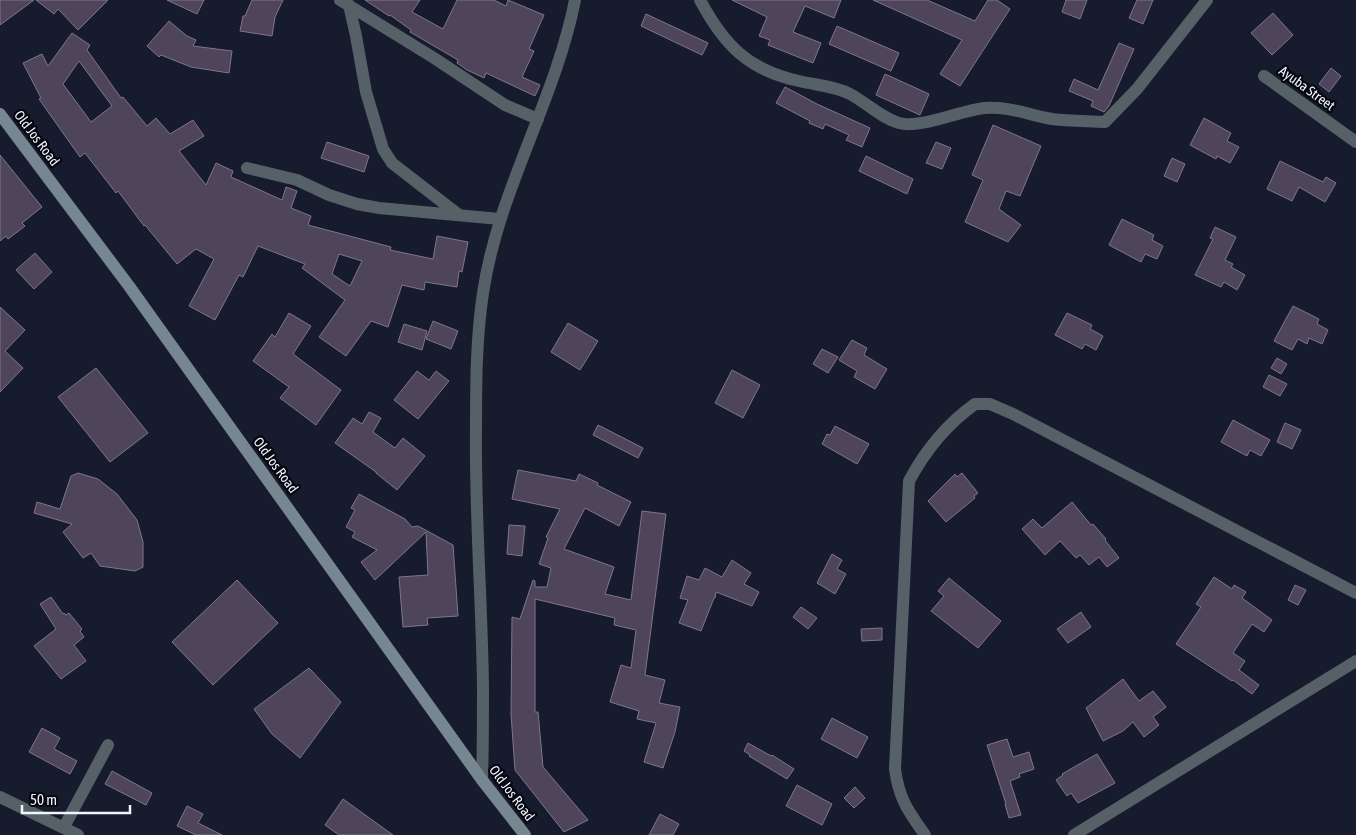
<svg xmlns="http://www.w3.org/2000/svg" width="1356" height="835" font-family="'Asap Condensed',sans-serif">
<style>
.building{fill:#4f455a;stroke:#80758c;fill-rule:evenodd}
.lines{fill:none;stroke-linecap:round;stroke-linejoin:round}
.minor{stroke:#566067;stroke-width:12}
.secondary{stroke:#778792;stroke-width:12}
.labels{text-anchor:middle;stroke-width:4.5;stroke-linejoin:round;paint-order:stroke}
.street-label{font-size:14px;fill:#f1f4ff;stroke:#05060e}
</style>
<rect width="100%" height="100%" fill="#161b2d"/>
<!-- building -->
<g class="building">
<path d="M0,0h34l-34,25z"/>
<path d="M36,0h72l-30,30 -20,-21 -4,5z"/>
<path d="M167,0h37l-7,14z"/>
<path d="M252,0h31l-8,17 -3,19 -32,-5 3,-15h2z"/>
<path d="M365,0h55l-8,12 31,17 14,-29h37l12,6 2,-6 36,15 -15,34 5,2 -12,26 18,8 -5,11 -49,-23 -2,5 -17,-8 -10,-7 1,-3 -48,-28 1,-2 -21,-15 -1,1z"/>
<path d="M732,0h109l-7,18 -29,-12 -12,26 28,11 -8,20 -45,-18 2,-5 -11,-4 8,-19z"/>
<path d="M873,0h54l48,21 13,-21h9l13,9 -50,77 -20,-12 22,-34z"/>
<path d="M1066,0h21l-7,19 -18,-7z"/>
<path d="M1137,0h16l-10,24 -14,-6z"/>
<path d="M1273,13l20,22 -21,20 -21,-22z"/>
<path d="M646,14l62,29 -6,12 -61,-29z"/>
<path d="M169,21l18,15 9,4 -3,6 39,5 -3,22 -38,-6 -30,-12 -2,2 -12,-11z"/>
<path d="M837,26l62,27 -8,18 -62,-27z"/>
<path d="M72,33l18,12 -3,5 34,48 2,-1 24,29 9,-8 14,16 23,-14 11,16 -25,15 27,34 10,-22 17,8 -2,6 51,23 4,-13 11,4 -6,17 20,8 -3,9 83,22 -1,3 43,9 4,-23 31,6 -6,30 -3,-1 -2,16 -32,-5 -1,8 -22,-5 -14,42 -17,-6 -25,35 -27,-19 26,-37 -43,-32 3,-4 -47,-18 -15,31 -4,-2 -24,45 -26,-14 25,-47 -18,-10 -19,15 -32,-39 -1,1 -26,-35 -2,2 -31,-40 -5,4 -41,-58 2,-1 -18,-35 19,-9 6,12zM79,61l33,45 -21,16 -28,-38zM339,254l23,7 -12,25 -18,-12z"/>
<path d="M1119,43l15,6 -25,57 -5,6 -13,-6 2,-5 -24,-10 5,-12 24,11z"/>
<path d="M1331,68l10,8 -12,16 -10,-8z"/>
<path d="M885,74l44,20 -9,21 -44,-20z"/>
<path d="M785,87l32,17 53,24 -8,19 -16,-7 3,-5 -24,-11 -2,5 -14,-6 1,-2 -34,-18z"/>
<path d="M1204,118l27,15 -4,8 12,6 -9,16 -13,-7 -1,3 -26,-14z"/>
<path d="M993,125l48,21 -21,50 -14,-5 -7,18 22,16 -13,17 -43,-20 18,-42 -11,-5z"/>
<path d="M327,142l42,14 -5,16 -43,-14z"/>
<path d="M936,142l15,6 -9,21 -16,-6z"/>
<path d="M0,155l42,52 -20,16 3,3 -17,13 -2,-3 -6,5z"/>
<path d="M866,156l47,23 -6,15 -48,-23z"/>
<path d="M1172,158l13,6 -8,18 -13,-6z"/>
<path d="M1280,161l43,21 3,-5 10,6 -11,19 -26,-15 -7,14 -25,-12z"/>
<path d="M1122,219l32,16 -2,5 11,6 -6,13 -12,-5 -4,8 -32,-17z"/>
<path d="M1215,227l21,10 -11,23 8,4 -2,3 14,8 -8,15 -13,-8 -3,5 -26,-12 18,-36 -3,-1z"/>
<path d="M35,253l17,19 -18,17 -18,-19z"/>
<path d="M1293,306l26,13 -2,5 11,6 -6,14 -13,-6 -2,6 -9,-5 -6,11 -18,-9z"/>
<path d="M0,307l25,23 -20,21 18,17 -23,24z"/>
<path d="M289,313l22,13 -18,28 48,36 -25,35 -36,-27 9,-11 -36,-26 19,-27 3,3z"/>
<path d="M1067,313l25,12 -2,4 13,7 -7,14 -11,-6 -3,5 -27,-14z"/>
<path d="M433,321l25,10 -7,18 -25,-10z"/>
<path d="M568,323l30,18 -18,29 -29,-18z"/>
<path d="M404,324l23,7 -5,19 -24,-8z"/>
<path d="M852,340l15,8 -3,7 23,14 -12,20 -21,-12 3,-6 -18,-11z"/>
<path d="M822,349l16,8 -10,16 -15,-9z"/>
<path d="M1277,358l10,6 -6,10 -10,-6z"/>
<path d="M96,368l52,65 -38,29 -52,-65z"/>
<path d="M732,370l28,15 -17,33 -28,-15z"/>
<path d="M417,371l12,9 7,-9 13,10 -31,38 -24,-19z"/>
<path d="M1269,375l18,9 -7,12 -17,-9z"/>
<path d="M369,412l12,6 -8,14 22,16 8,-10 22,18 -28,34 -21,-17v-1l-41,-29 18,-25 9,6z"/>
<path d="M1233,420l37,20 -9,16 -11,-6 -3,6 -26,-14z"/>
<path d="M1285,423l16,7 -9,19 -15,-7z"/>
<path d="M598,425l45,23 -5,10 -45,-23z"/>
<path d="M835,426l34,18 -12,20 -35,-20 5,-10 3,1z"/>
<path d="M518,470l58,11 3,-7 19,9 -1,2 34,17 -12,24 -34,-18 -21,41 50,18 -9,27 26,6 11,-89 24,3 -21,161 20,5 -6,23 21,4 -5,25 -12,36 -19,-6 12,-39 -19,-4 2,-8 -29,-9 11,-37 10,3 5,-38 -22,-5 1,-7 -80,-19v113h3l5,55 45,53 -24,12 -49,-62 -4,-56 1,-97 8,2 13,-39 2,1v6h12l4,-19 -12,-4 9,-26 -2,-1 14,-28 -48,-10z"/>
<path d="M78,473l20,6 19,15 20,26 6,22v25l-8,4 -35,-5 -9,-13 -8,5 -20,-26 9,-8 -38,-11 3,-11 23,7 11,-33z"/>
<path d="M962,473l16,20 -4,3 1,2 -29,24 -18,-21 27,-27 2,3z"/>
<path d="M359,494l46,25 7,8 6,-1 35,19 5,71 -31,2 1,7 -25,2 -4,-50 29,-2 -2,-43 -51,48 -14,-18 16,-12 -25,-13 3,-5 -9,-5 9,-17 -4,-2z"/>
<path d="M1072,502l19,23 2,-1 13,15 -1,1 14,18 -12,9 -8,-10 -10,8 -9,-10 -4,3 -16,-17 -15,14 -23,-26 11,-10 9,9z"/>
<path d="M509,525l16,1 -3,30 -15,-2z"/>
<path d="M832,554l10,6 -5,9 9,5 -11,20 -18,-11z"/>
<path d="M732,560l19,13 -7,11 15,8 -7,14 -36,-14 -1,6h-1l-13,33 -22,-8 9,-23 -8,-2 7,-22 12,4 6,-12 17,9z"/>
<path d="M1214,577l18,12 2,-4 12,7 -4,6 30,22 -8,12 -12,-8 -19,29 12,8 -6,9 20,15 -7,9 -19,-14 -1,1 -56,-37 25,-37 -5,-3z"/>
<path d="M949,578l52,43 -23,27 -47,-37 13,-15 -6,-5z"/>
<path d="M237,580l41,43 -65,62 -41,-43z"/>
<path d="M1295,585l11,5 -8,15 -10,-5z"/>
<path d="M51,597l12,17 1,-1 2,2 3,-2 13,16 -2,2 4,6 -10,8 12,16 -25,18 -27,-33 22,-17 -16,-25z"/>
<path d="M801,607l16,11 -9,11 -15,-12z"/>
<path d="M1081,612l10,15 -23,16 -11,-14z"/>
<path d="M882,628v12l-20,1 -1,-12z"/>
<path d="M309,668l32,34 -41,56 -28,-24 -18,-25z"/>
<path d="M1123,679l16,22 14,-10 13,16 -13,10 6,8 -15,12 -11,-15 -10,9 -20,10 -17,-33z"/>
<path d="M832,718l36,19 -11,21 -36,-19z"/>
<path d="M42,728l18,10 -6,11 23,12 -7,13 -41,-22z"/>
<path d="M1007,739l6,18 16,-5 5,17 -15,5 1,3 -10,4 11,34 -12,3 -4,-14h1l-19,-59z"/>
<path d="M748,743l23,13 1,-1 22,14 -7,10 -38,-23 1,-1 -6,-4z"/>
<path d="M1097,754l18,29 -37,20 -7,-10 -4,3 -11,-16 7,-5 -1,-1z"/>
<path d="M112,771l40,22 -6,12 -41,-21z"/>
<path d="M797,785l35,19 -10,21 -36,-19z"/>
<path d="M855,787l10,11 -11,10 -10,-10z"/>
<path d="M343,799l50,36h-54l-14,-10z"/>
<path d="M187,806l16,8 -5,9 24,12h-26l-19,-9z"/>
<path d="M660,814l19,10 -6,11h-24z"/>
</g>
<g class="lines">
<!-- minor -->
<g class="minor">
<path d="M340,0l94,58 71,47 33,14"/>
<path d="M700,0c24,45 48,70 99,81 16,4 36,5 51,13 17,9 31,24 49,29 22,6 62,-13 86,-15 23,-2 44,7 67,11 17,2 35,2 53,3l32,-33 70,-89"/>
<path d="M349,5l7,31 10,56 17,57 9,14 67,52"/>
<path d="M1264,76l92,66"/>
<path d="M247,168l50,12 32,15 28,9 22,4 121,11"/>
<path d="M482,780c1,-31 1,-61 1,-92 -1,-85 -8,-170 -7,-256 0,-46 0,-93 7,-139 15,-102 72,-192 92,-293"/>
<path d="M0,797l78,38"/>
<path d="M64,827l44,-82"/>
<path d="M925,835c-17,-24 -26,-36 -30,-66l14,-288c16,-30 38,-57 66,-77h15l23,10 343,179"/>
<path d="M1074,835l282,-174"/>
</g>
<!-- secondary -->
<path class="secondary" d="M0,114l129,172 353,494 43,55"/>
</g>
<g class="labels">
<!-- street labels -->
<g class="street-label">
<text transform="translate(1307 88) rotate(36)" y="5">Ayuba Street</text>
<text transform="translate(37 138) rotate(53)" y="5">Old Jos Road</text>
<text transform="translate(276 465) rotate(54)" y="5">Old Jos Road</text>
<text transform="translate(512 793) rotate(53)" y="5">Old Jos Road</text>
</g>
</g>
<!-- scale -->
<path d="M22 805v8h108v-8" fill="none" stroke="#f1f4ff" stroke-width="2.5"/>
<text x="30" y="805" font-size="15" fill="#f1f4ff" stroke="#05060e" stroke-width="4" paint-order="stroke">50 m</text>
</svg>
